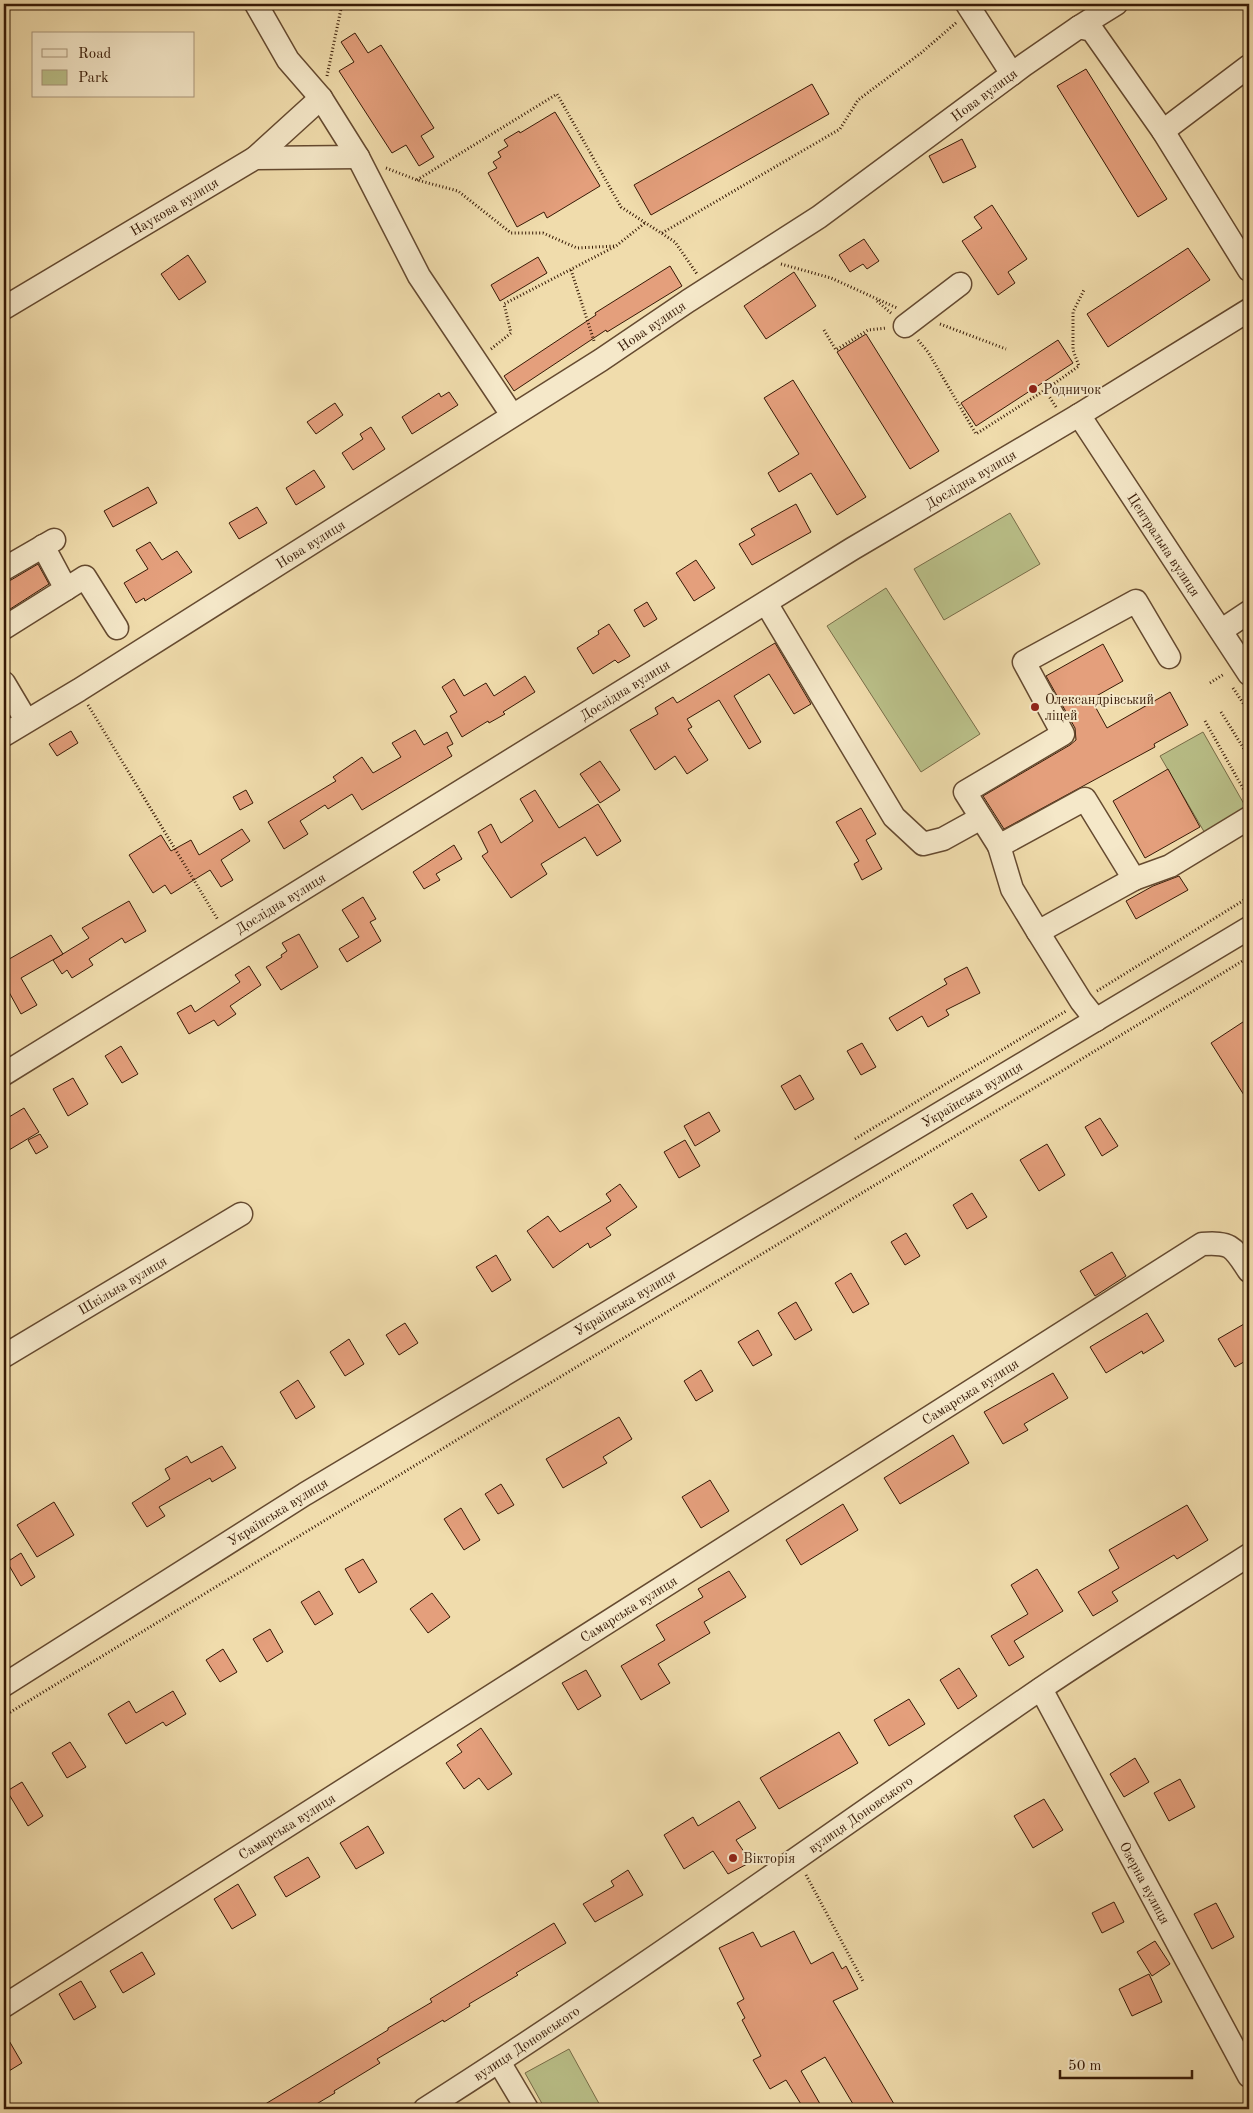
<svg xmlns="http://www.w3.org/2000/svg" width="1253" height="2113" font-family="'Old Standard TT',serif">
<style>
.green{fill:#bac089;stroke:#786d48}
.building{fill:#e49f7c;stroke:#371a06}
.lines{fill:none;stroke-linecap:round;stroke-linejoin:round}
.minor-casing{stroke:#654a30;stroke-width:25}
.path{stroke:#371a06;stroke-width:3;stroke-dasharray:1 2.5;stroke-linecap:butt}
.minor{stroke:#f5e8c9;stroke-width:22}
.poi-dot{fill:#8f2418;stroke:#f5e8c9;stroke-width:2}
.labels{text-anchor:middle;stroke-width:4;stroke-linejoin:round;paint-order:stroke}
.street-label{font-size:14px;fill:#371a06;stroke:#f5e8c9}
.poi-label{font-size:14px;fill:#371a06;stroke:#f5e8c9;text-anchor:start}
</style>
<rect width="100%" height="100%" fill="#f0dcac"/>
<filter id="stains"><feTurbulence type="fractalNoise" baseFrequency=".004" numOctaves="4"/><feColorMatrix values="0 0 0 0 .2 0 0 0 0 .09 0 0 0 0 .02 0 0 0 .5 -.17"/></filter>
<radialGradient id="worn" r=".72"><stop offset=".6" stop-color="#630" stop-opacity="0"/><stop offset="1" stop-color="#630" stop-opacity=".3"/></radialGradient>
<!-- green -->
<g class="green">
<path d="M1010,513l30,51 -96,56 -30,-51z"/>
<path d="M886,588l94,146 -59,38 -94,-146z"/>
<path d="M1203,732l45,79 -42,24 -46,-79z"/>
<path d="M569,2049l33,60h-57l-20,-36z"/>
</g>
<!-- building -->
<g class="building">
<path d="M355,33l13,20 13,-8 53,83 -13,8 13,21 -15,9 -13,-21 -14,8 -53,-82 15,-9 -13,-20z"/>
<path d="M1086,69l81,130 -29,18 -81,-131z"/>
<path d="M812,84l17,30 -178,101 -17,-30z"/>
<path d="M555,112l45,74 -53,32 -3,-6 -27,15 -29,-54 9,-5 -4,-6 8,-5 -3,-5 10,-6 -4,-6 15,-9 1,2z"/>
<path d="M962,139l14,28 -33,16 -14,-27z"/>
<path d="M992,205l35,54 -19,13 7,11 -17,12 -36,-54 20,-13 -8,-11z"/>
<path d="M864,239l15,22 -12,8 -4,-5 -13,8 -11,-17z"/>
<path d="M1188,248l22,32 -102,67 -21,-33z"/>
<path d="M188,255l18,27 -27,18 -18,-26z"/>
<path d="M538,257l9,16 -47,28 -9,-16z"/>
<path d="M670,266l12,20 -75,46 -1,-2 -92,61 -10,-15 92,-61 -1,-2z"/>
<path d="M794,272l22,34 -50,33 -22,-33z"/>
<path d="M866,334l73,117 -29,18 -73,-117z"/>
<path d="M1058,340l15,23 -97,63 -15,-23z"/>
<path d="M793,380l73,117 -29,18 -26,-42 -32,19 -11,-19 31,-19 -35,-56z"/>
<path d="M449,392l9,13 -46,29 -10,-17 37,-24 2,4z"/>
<path d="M335,403l8,12 -27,19 -9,-12z"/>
<path d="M371,427l14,22 -32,21 -11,-17 21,-14 -3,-5z"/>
<path d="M314,470l11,17 -29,18 -10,-17z"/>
<path d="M148,487l9,16 -44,24 -9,-16z"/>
<path d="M796,504l15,28 -59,33 -13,-21 16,-9 -4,-6z"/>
<path d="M257,507l10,16 -28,16 -10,-16z"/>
<path d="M150,542l12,18 15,-9 15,21 -47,29 -1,-3 -8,5 -12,-20 24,-14 -12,-19z"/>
<path d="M696,560l19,28 -21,13 -18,-28z"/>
<path d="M38,564l11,20 -45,29v-31l7,-2z"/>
<path d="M647,602l10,17 -13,8 -10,-17z"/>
<path d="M609,624l21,32 -12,7 -3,-3 -22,14 -16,-26 22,-14 -1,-3z"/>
<path d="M775,643l36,61 -17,10 -25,-40 -35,22 27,46 -12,7 -30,-49 -32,19 5,8 -4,2 20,31 -21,14 -12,-18 -20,14 -25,-40 28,-16 -3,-6 18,-11 4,6z"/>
<path d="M1103,644l20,37 -32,18 16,29 63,-36 18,33 -34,19 1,3 -151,82 -21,-33 87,-51 6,-5 -1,-12 -29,-52z"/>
<path d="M525,676l10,16 -32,20 2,2 -16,9 -1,-2 -26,16 -12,-21 7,-4 -15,-25 12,-8 10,17 22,-13 8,13z"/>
<path d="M415,730l9,15 23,-13 6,12 -6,3 5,9 -90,54 -10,-16 -24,15 -3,-4 -25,16 8,13 -24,15 -16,-27 68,-41 -3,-4 29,-20 11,16 28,-16 -9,-14z"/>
<path d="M71,731l7,12 -21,13 -8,-12z"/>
<path d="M600,761l20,29 -20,13 -20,-29z"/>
<path d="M1168,769l32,58 -55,31 -32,-57z"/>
<path d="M246,790l7,13 -13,7 -7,-13z"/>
<path d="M535,790l24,38 39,-24 23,37 -24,15 -12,-19 -44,27 6,10 -36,24 -29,-42 6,-4 -10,-20 13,-8 10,19 32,-22 -13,-22z"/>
<path d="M861,808l15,26 -10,6 16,29 -20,11 -8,-16 5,-3 -23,-39z"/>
<path d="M242,829l8,12 -29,19 12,20 -12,7 -11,-17 -39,24 -6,-9 -12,8 -24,-38 32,-20 10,16 20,-11 8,15z"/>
<path d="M454,845l8,14 -26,15 4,6 -16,9 -11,-17z"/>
<path d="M1179,876l9,14 -52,29 -10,-18 27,-15z"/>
<path d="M363,897l13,22 -6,3 11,19 -34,21 -8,-13 20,-12 -17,-27z"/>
<path d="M129,901l17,30 -21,12 -3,-5 -33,21 4,6 -21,13 -5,-8 -5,4 -9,-14 36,-22 -7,-10z"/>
<path d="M299,934l19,33 -37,23 -15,-23 16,-10 -1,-2 6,-4 -5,-8z"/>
<path d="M51,935l12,19 -42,24 16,27 -16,9 -17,-31v-21z"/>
<path d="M249,966l12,19 -31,21 6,8 -18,12 -4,-6 -25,14 -12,-21 14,-8 4,7 45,-30 -5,-7z"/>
<path d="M967,967l13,26 -34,17 3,5 -21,12 -6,-11 -25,15 -8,-13 58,-34 -3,-5z"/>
<path d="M1249,1018v85l-38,-60z"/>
<path d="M862,1043l14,24 -15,8 -14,-24z"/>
<path d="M121,1046l17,28 -16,9 -17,-27z"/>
<path d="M800,1075l14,24 -19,11 -14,-24z"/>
<path d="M73,1078l15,26 -20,12 -15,-27z"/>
<path d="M24,1108l15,24 -35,21v-33z"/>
<path d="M709,1112l11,19 -25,15 -11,-20z"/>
<path d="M1100,1118l18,28 -16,10 -17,-29z"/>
<path d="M40,1134l8,13 -12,7 -8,-14z"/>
<path d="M685,1140l15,26 -21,12 -15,-26z"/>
<path d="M1047,1144l18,31 -26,16 -19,-31z"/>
<path d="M620,1184l17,23 -31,21 5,7 -21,13 -2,-5 -35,25 -26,-37 21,-15 12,16 51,-31 -5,-7z"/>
<path d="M972,1193l15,24 -20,12 -14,-24z"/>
<path d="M906,1233l14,23 -15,9 -14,-23z"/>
<path d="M1112,1252l14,24 -31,20 -15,-25z"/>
<path d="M496,1255l15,25 -19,12 -16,-25z"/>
<path d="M851,1273l18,31 -16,9 -18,-30z"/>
<path d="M796,1302l16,28 -17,10 -17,-27z"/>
<path d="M1147,1313l17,28 -21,13 -1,-3 -36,22 -16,-26z"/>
<path d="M405,1323l13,20 -19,12 -13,-20z"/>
<path d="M1244,1324l5,9v26l-14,8 -17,-28z"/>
<path d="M758,1330l14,25 -19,11 -15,-24z"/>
<path d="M349,1339l15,25 -19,12 -15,-24z"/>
<path d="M701,1370l12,21 -17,10 -12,-20z"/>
<path d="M1053,1373l15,25 -44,26 4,6 -25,14 -19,-32z"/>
<path d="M298,1380l17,27 -19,12 -16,-27z"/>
<path d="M619,1417l13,22 -29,18 4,6 -44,25 -17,-29z"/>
<path d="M953,1435l16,28 -69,41 -16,-26z"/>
<path d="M222,1446l14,22 -24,14 -2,-4 -51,29 6,9 -18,11 -15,-24 38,-24 -5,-10 22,-13 4,7z"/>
<path d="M710,1480l19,31 -28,17 -19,-31z"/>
<path d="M501,1484l13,21 -16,9 -13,-20z"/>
<path d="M54,1502l20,33 -37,22 -20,-32z"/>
<path d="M843,1504l15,26 -57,35 -15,-25z"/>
<path d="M1187,1505l21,35 -31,19 -3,-4 -62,37 6,9 -25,15 -15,-24 41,-24 -10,-18z"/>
<path d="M461,1508l19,32 -16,10 -20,-31z"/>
<path d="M21,1553l14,24 -14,9 -14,-24z"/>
<path d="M363,1559l14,23 -18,11 -14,-24z"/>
<path d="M1037,1569l26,42 -49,30 10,16 -15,9 -18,-30 37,-22 -17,-29z"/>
<path d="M729,1571l17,26 -42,25 6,11 -52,31 12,19 -29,17 -20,-34 44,-26 -9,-15 47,-28 -5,-8z"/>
<path d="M319,1591l14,23 -18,11 -14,-23z"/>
<path d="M432,1593l18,24 -22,16 -18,-24z"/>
<path d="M270,1629l13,23 -16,10 -14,-23z"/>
<path d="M223,1649l14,23 -17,10 -14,-22z"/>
<path d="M959,1668l18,28 -19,13 -18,-29z"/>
<path d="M586,1670l15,26 -23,14 -16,-27z"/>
<path d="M173,1691l13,23 -20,12 -3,-4 -37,22 -18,-30 21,-13 7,12z"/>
<path d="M909,1699l16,25 -36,22 -15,-26z"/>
<path d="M481,1728l31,46 -24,16 -9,-12 -15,11 -18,-26 16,-11 -5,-7z"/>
<path d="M839,1732l19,31 -79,46 -19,-31z"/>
<path d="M70,1742l16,25 -19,11 -15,-25z"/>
<path d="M1135,1758l14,24 -25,15 -14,-23z"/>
<path d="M1180,1779l15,28 -26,14 -15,-28z"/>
<path d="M22,1782l21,34 -15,10 -21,-35z"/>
<path d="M1044,1799l19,31 -30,18 -19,-32z"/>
<path d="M739,1801l17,27 -20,12 15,22 -23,12 -15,-23 -29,18 -20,-34 29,-18 5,9z"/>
<path d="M368,1826l16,27 -28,16 -16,-26z"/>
<path d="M308,1857l12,20 -34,20 -12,-20z"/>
<path d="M628,1870l15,25 -48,27 -12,-18 31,-18 -3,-5z"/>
<path d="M238,1884l18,31 -24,14 -18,-30z"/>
<path d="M1114,1902l10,20 -22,11 -10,-20z"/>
<path d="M1216,1903l18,34 -22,12 -18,-35z"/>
<path d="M554,1923l12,20 -50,30 2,2 -49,29 1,2 -26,16 -1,-2 -66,39 3,4 -46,28 1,2 -27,16h-51l131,-79v-2l44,-26 -2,-3z"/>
<path d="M794,1931l17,33 22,-12 9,17 4,-3 12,23 -25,12 64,108h-41l-31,-52 -24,14 22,38h-19l-18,-29 -16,9 -17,-29 8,-4 -19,-36 3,-2 -8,-15 7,-4 -25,-51 34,-16 8,15z"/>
<path d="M1155,1941l15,23 -18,12 -15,-24z"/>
<path d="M142,1952l13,22 -32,19 -13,-22z"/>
<path d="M1149,1974l13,28 -30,14 -13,-27z"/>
<path d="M81,1981l15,26 -22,13 -15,-26z"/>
<path d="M4,2032l18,31 -18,11z"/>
</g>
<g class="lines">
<defs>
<g id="minor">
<path d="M256,4l32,56 33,38 37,59 61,119 93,139"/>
<path d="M967,4l45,70"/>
<path d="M1079,27l37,-23"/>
<path d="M1163,131l86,139"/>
<path d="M255,158l66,-60"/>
<path id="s1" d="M4,308l251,-150 103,-1"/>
<path d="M905,326l55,-42"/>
<path id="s2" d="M1079,415l170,259"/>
<path d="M4,569l50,-29"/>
<path d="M66,589l19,-12 32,51"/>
<path d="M766,603l128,214 29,27 20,-5 38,-21"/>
<path d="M4,628l62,-39 -23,-43"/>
<path d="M1222,630l27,-18"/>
<path d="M1169,657l-33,-56 -112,61 39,72 -98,58 34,54 86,-47 49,80 36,-13 79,-48"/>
<path d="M4,683l22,37"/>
<path id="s3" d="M4,735l75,-45 522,-330 87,-59 131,-84 205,-152 55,-38 13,3 71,101 86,-65"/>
<path d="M999,846l13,43 26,43 96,-53"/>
<path d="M1038,932l43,69 15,19"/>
<path id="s4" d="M4,1074l848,-525 227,-134 170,-105"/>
<path id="s5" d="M4,1356l237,-142"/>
<path id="s6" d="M4,1685l301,-191 944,-566"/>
<path id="s7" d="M1041,1689l208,387"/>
<path id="s8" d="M4,2006l1198,-762c30,-2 31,3 47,27"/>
<path d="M499,2062l28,47"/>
<path id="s9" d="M425,2109c209,-133 410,-279 614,-419 69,-47 140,-90 210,-135"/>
</g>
</defs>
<!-- minor casing -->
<use href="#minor" class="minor-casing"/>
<!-- path -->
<g class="path">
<path d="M327,76l15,-72"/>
<path d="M386,168l31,12 41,11 53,42h32l34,15 39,-2"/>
<path d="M417,180l140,-86 64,113 54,35 22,32"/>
<path d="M662,233l178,-104 18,-29 63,-47 36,-31"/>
<path d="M781,264l50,14 66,30"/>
<path d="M571,270l23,71"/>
<path d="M877,301l14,12"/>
<path d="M940,324l66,25"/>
<path d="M824,330l12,20 32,-20 19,-2"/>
<path d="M918,340l10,12 48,82 69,-44"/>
<path d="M491,349l20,-16 -7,-29 112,-58 30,-24"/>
<path d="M1056,407l-11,-17 34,-24 -6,-16v-38l11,-22"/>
<path d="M1210,683l14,-9"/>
<path d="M1233,688l16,24"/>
<path d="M88,705l130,215"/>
<path d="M1221,712l28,45"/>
<path d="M1205,721l44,78"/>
<path d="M1097,991l152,-94"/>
<path d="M855,1139l211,-128"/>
<path d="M4,1716l1245,-759"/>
<path d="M806,1875l58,108"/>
<path d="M4,2105l3,4"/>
</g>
<!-- minor -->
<use href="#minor" class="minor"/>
</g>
<!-- markers -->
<g class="poi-dot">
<circle cx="1033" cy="389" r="5"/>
<circle cx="1035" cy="707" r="5"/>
<circle cx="733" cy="1858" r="5"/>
</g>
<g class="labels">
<!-- street labels -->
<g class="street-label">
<text dy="5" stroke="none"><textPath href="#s3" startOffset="1171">Нова вулиця</textPath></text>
<text dy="5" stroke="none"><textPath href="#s1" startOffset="198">Наукова вулиця</textPath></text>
<text dy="5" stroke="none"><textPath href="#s3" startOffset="766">Нова вулиця</textPath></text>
<text dy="5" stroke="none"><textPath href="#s4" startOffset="1135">Дослідна вулиця</textPath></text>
<text dy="5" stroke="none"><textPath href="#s3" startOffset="361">Нова вулиця</textPath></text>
<text dy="5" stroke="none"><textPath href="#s2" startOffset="155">Центральна вулиця</textPath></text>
<text dy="5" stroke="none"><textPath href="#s4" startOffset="730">Дослідна вулиця</textPath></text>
<text dy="5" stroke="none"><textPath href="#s4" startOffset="325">Дослідна вулиця</textPath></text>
<text dy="5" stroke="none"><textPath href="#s6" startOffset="1134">Українська вулиця</textPath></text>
<text dy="5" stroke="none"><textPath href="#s5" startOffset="138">Шкільна вулиця</textPath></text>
<text dy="5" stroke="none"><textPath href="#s6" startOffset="729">Українська вулиця</textPath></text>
<text dy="5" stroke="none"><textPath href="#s8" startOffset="1145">Самарська вулиця</textPath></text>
<text dy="5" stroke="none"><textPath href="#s6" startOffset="324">Українська вулиця</textPath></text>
<text dy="5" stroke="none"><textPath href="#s8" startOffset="740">Самарська вулиця</textPath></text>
<text dy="5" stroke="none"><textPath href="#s9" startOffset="526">вулиця Доновського</textPath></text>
<text dy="5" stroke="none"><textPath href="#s8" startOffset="335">Самарська вулиця</textPath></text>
<text dy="5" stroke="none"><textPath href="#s7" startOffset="220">Озерна вулиця</textPath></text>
<text dy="5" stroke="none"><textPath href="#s9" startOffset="121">вулиця Доновського</textPath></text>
</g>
<!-- poi labels -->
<g class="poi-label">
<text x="1043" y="394">Родничок</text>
<text x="1045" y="704">Олександрівський<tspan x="1045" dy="16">ліцей</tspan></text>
<text x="743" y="1863">Вікторія</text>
</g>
</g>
<!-- margin -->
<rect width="1253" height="2113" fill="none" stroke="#f0dcac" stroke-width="20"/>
<rect x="5" y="5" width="1243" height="2103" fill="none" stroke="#371a06" stroke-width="2.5"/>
<rect x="10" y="10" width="1233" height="2093" fill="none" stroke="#371a06"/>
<!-- legend -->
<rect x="32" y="32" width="162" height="65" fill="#f5e8c9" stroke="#a9967b"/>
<rect x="42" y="49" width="25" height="8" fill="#f5e8c9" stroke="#a9967b"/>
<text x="78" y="58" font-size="15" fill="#371a06">Road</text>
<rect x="42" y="70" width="25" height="15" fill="#bac089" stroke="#a9967b"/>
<text x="78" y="82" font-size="15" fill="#371a06">Park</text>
<!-- scale -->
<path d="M1060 2070v8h132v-8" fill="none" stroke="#371a06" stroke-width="2.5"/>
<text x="1068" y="2070" font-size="15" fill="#371a06" stroke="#f5e8c9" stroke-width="4" paint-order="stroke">50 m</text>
<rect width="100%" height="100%" filter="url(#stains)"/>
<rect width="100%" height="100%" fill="url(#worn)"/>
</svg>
